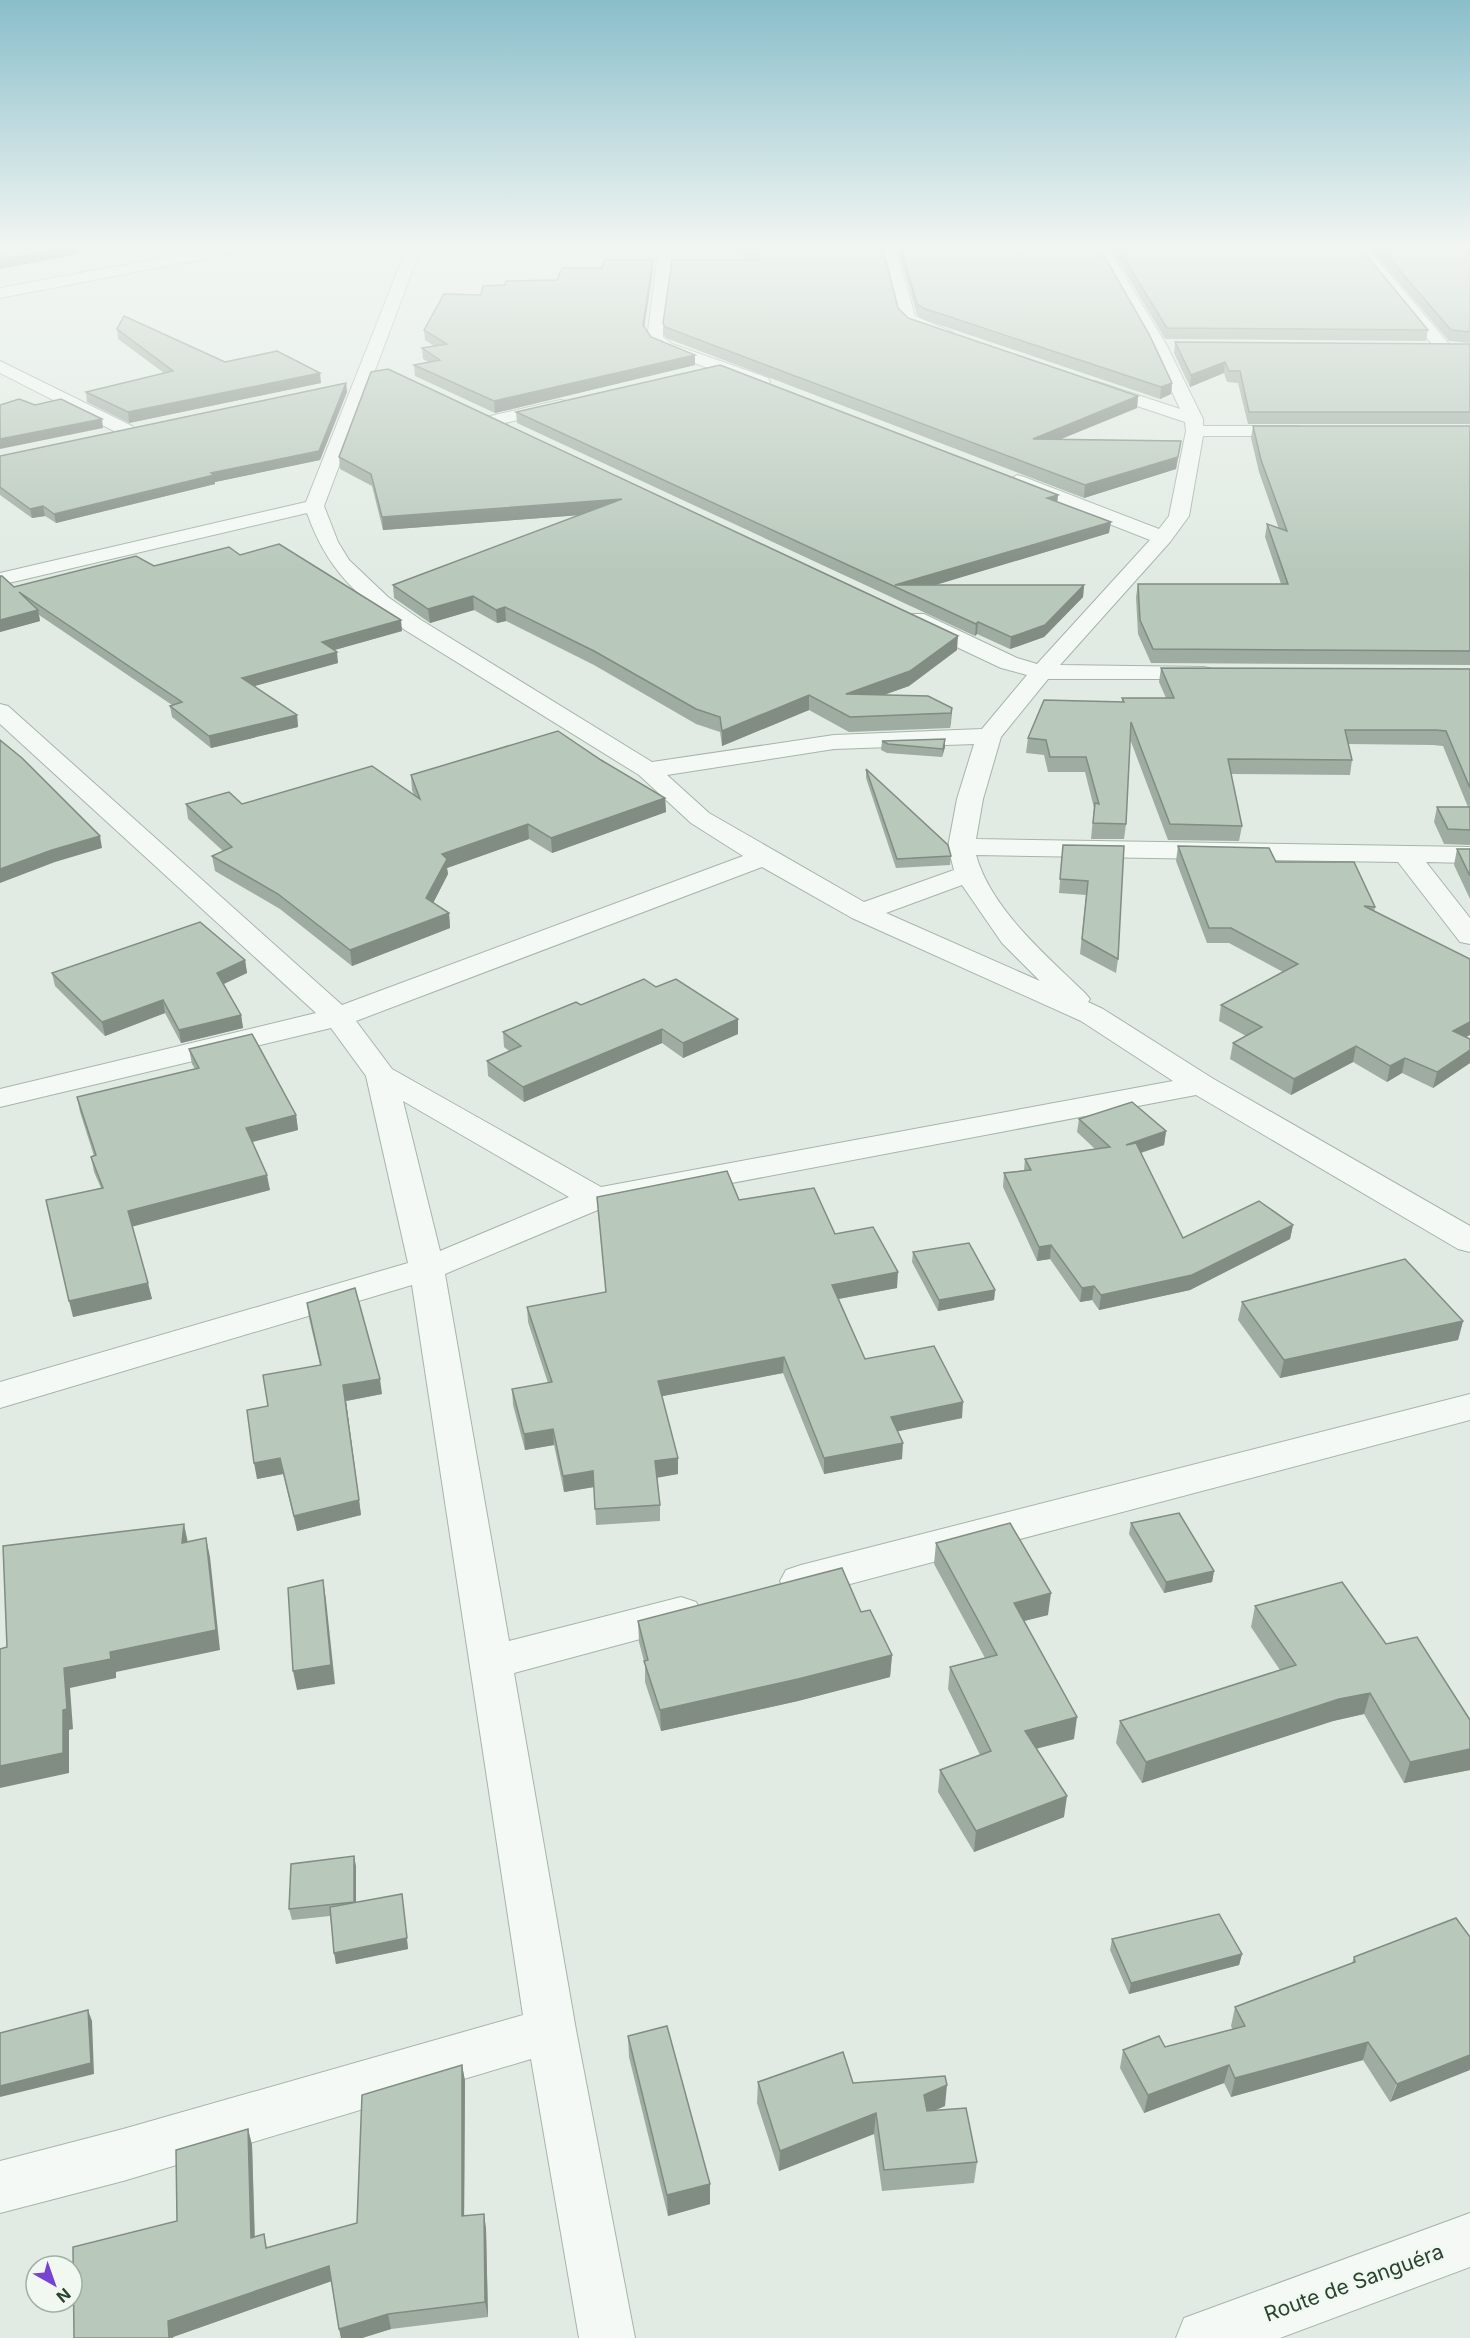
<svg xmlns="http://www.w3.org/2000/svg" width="1470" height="2338" font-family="Inter,sans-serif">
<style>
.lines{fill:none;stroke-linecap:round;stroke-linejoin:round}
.minor-casing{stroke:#a6b5a9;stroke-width:2}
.tertiary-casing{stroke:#a6b5a9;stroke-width:2}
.minor{fill:#f4f9f5;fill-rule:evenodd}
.tertiary{fill:#f4f9f5;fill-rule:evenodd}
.wall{fill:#9eaca1}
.shaded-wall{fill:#818c83}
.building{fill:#b8c8bb;stroke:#818c83;stroke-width:1.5}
.labels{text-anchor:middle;stroke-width:4.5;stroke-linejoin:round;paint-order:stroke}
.near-street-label{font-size:21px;fill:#29432d;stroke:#f1f8f2}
</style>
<rect width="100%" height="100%" fill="#e1ebe3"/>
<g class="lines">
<defs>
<g id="minor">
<path d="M230,245h32l-7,4 -255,49v-10z"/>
<path d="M408,245h14l-98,261 14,36 11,18 39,37 33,23 231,142 182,-27 148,-6 45,-54 -26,-7 -93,-44 -3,-5 3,-5h16l93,44 20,6 113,-124 -140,-55 -2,-4 9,-6 7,2 135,52 10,-13 17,-85 -1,-9 -96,-32 -3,-4 9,-5 85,28 -29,-63 -59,-101h14l61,101 36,73v7h95l9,5 -9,5h-95l-14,80 -19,26 -110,123 144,2 8,2 3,5 -3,5h-164l-47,58 -18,62 -7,40 494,8v16l-44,-1 44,56v26l-10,-2 -62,-80 -422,-7c15,54 70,100 109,138l5,6 -2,3 15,7 109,69 258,148v26l-12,-3 -262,-154 -591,112 -160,67 64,367 172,-44 15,5 6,11 -6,11 -182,49 62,357 59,308h-56l-48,-279 -408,122 -123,32v-52l123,-32 400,-114 -111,-730 -412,123v-26l408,-119 -42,-187 -35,-48 -331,79v-18l316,-76 -316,-289v-20l8,2 334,299 401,-149 -52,-33 -52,-48 -234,-145c-48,-34 -78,-60 -98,-117l-307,72v-12l306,-71zM974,744l-17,55 -9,48 6,23 -90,32 -155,-89 -42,-38 167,-26zM762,867l90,51 229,103 92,60 -572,106 -209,-118 -36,-48zM962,885l40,58 38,38 -154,-68zM403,1101l166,96 -129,54z"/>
<path d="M659,245h14l-10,92 9,7 96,34 2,4 -2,4h-12l-96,-36 -13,-11z"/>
<path d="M880,245h14l21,71 37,16 2,3 -2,3c-14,4 -39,-8 -50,-17z"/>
<path d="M1350,245h15l84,99 2,3 -2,3h-12z"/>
<path d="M0,361l132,65 3,4 -3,4h-12l-120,-61z"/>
<path d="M560,400l6,1 3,4 -3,4 -74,17 -9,-5 3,-4z"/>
<path d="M1470,1394v26l-669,177 -15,-5 -6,-11 6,-11 15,-5z"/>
</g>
<path id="tertiary" d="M1470,2213v54l-190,71h-104l8,-20z"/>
</defs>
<!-- minor casing -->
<use href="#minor" class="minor-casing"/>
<!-- tertiary casing -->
<use href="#tertiary" class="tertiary-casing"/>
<!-- minor -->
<use href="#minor" class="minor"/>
<!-- tertiary -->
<use href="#tertiary" class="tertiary"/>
</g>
<!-- wall -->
<g class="wall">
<path d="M724,245h158l16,63 10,10 230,78 -1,12 -77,31 121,2 -5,28 -92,29 -418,-160 -3,-4v-11l83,-63z"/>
<path d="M896,245h202l74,138 -1,11 -11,5 -238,-80 -5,-4z"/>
<path d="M1109,245h249l70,85 -2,11 -261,-2z"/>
<path d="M1367,245h103v98l-21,-2z"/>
<path d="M653,270l-9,57 7,10 44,18v10l-200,48 -80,-37 -1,-11 14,-3 -5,-3 -1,-11 12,-2 -9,-6 -1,-10 57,-35 24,-10z"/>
<path d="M117,329l108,33 96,21 -192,40 -42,-21 -1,-10 78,-19 -46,-34z"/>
<path d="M1175,342l295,2v80h-222l-10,-41 -11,-1 -3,-9 -34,14 -16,-34z"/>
<path d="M371,372l586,278 -48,36 -26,9 69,13 -2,20 -101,4 -40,-22 -87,36 -2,-14 -24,-8 -102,-59 -88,-44 -9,2 -23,-13 -44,13 -36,-25 -1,-13 186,-70 -196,15 -11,-44 -32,-17 -1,-12z"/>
<path d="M346,383l1,9 -27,68 -105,22v2l-159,39 -11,-7 -13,2 -32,-23v-39z"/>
<path d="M516,412l541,90 52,31 -175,52h150l-1,12 -39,40 -34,12 -33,-15 -2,2 -458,-213z"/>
<path d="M1253,426h217v239l-319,-2 -13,-29 -2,-37 2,-13h143l-16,-47 2,-13 12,5 -20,-57 -8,-34z"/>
<path d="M240,555l162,76 -68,19 4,13 -84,23 43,29 1,12 -87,21 -39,-31 -2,-11 2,-1 -133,-90 1,6 -40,11v-56l14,11z"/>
<path d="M1161,668l309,1v176l-26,-1 -10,-22 3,-15h31l-25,-61 -10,-1 -85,-1 4,16 -2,15 -119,-1 11,52 -3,15 -71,-1 -38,-101 -4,85 -2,15h-33l3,-31 -9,-36h-37l-4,-17 -18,-2 2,-15 94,-36v-4h44l-7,-16z"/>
<path d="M945,739v8l-3,10 -55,-4 -6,-3 1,-9z"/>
<path d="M601,760l64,38 1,14 -114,41 -23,-14 -82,29 1,6 -15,29 16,10 1,15 -98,38 -72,-57 -65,-38 -3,-15 11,-5 -35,-32 -2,-15h56l172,-9 -2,-5 -1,-15z"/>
<path d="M866,769l85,87 -1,9 -54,3 -30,-90z"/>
<path d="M1063,845l61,1 -6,113 -2,14 -36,-19 6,-59 -27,-2z"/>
<path d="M1178,846l98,16 99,45 -1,5 92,125 4,2v24l-37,25 -31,-15 -15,9 -34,-20 -62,33 -61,-36 3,-16 13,-7 -27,-15 2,-16 62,-33 -54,-29h-22l-31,-82z"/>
<path d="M1457,849h13v50l-16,-34z"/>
<path d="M245,960l2,13 -23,11 17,31 2,13 -62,15 -16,-30 -60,23 -50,-50 -3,-13z"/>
<path d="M656,987l82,47 -55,24 -21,-15 -138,59 -36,-26 -1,-15 22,-10 -5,-4 -1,-15 78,-27z"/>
<path d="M189,1049l107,66 2,15 -46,12 18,48 -138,36 20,73 -79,18 28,-129 -7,-16 -3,-15 3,-1 -14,-44 -3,-15 118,-28 -3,-5z"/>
<path d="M1079,1119l87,12 -2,14 -23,8 42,85 110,-13 -3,14 -100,51 -91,20 -7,-10 -12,2 -30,-43 -13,2 -34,-74 1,-14 20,-3 1,-11 70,-10 -18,-17z"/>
<path d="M597,1197l142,3 96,34 62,54 -58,11 26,60 97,59 -65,13 5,28 -78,15 -41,-101 -121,23 16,78 -21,3 3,28v16l-64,4 -2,-38 -30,5 -10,-47 -29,5 -12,-45 -1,-16 36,-6 -20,-61 -1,-15 79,-15z"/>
<path d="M913,1252l82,38 -1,10 -56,11 -26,-49z"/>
<path d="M1242,1302l221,19 -5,19 -178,38 -42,-58z"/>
<path d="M307,1303l75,91 -36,7 15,114 -64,16 -14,-57 -26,5 11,-73 52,-41 -11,-47z"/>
<path d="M1131,1523l83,48 -2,11 -48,11 -35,-59z"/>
<path d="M936,1543l112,72 -24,6 50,118 -38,10 28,68 -90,35 -36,-60 2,-22 40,-15 -32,-66 2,-22 35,-9 -51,-94z"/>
<path d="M1255,1606l131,38 84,76v50l-66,13 -40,-69 -31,7 -191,62 -26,-40 4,-22 160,-51 -29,-43z"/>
<path d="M861,1612l31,43 -2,22 -92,24 -137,30 -16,-49v-17l-6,-23 -1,-21z"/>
<path d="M354,1856l2,11v35l46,-8 6,55 -72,15 -6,-48 -38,4 -3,-11z"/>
<path d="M1456,1918l-66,184 -27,-42 -132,37 -7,-14 -80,30 -24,-45 3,-18 42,-3 68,-17 -2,-4 4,-19 117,-44 2,-6z"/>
<path d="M1112,1939l130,15 -3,11 -110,29 -19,-44z"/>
<path d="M628,2036l82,148v20l-42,12 -39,-159z"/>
<path d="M462,2065l3,16 -1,135 20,-2 2,15 2,88 -97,12 -29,9h-21l-10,-57 -158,56 -99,1 103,-117 71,-92 4,16 3,92 9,-3 3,14 90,-25z"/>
<path d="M758,2082l95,1 92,23 -11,5 43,51 -3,21 -92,8 -8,-57 -95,37 -22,-68z"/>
</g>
<!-- shaded-wall -->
<g class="shaded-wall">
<path d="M77,246l2,8 -79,15v-9z"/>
<path d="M653,260v10l-10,65v-10z"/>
<path d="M695,355v10l-200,48 -1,-12z"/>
<path d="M1225,362l-1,11 -34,14 1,-12z"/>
<path d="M320,373l1,10 -192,40 -1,-11z"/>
<path d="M346,383l1,9 -27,68 -105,22v2l-159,39 -2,-9 157,-41z"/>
<path d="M1172,383l-1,11 -11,5 1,-12z"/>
<path d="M1138,396l-1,12 -105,43 1,-12z"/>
<path d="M102,419l1,9 -103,21v-10z"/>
<path d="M1181,441l-5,28 -92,29 1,-13z"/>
<path d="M1058,495l-1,11 -10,-8z"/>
<path d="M622,499v13l-239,18 -1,-13z"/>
<path d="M43,506l2,10 -13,2 -2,-9z"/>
<path d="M1111,522l-2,11 -200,60 -14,-8z"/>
<path d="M1084,585l-1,12 -39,40 -34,12 1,-12z"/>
<path d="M473,596l1,14 -44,13 -2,-14z"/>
<path d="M505,607l1,14 -9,2 -1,-13z"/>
<path d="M38,610l2,11 -40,11v-12z"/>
<path d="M401,620l1,11 -78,22 -2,-11z"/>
<path d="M978,622l-1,12 -2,2 1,-12z"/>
<path d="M958,636l-1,14 -48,36 -64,23 1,-15z"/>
<path d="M337,652l1,11 -94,26 -2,-11z"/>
<path d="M809,695v15l-87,36v-15z"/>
<path d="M952,708l-1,15 -1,5 1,-15z"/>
<path d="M297,715l1,12 -87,21 -2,-12z"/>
<path d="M945,739v8l-3,10 1,-8z"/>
<path d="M665,798l1,14 -114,41 -1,-15z"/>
<path d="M528,824l1,15 -82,29 1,6 -20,39 -2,-15 16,-44z"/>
<path d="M100,836l2,12 -47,14 -55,21v-14l52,-19z"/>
<path d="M449,913l1,15 -98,38 -2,-16z"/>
<path d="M245,960l2,13 -28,13 -2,-13z"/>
<path d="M163,1000l2,13 -60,23 -3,-14z"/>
<path d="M241,1015l2,13 -62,15 -2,-13z"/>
<path d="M738,1019v15l-55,24v-15z"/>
<path d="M1470,1022v13l-21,12 4,-16z"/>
<path d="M662,1029v14l-138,59 -1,-15z"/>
<path d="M1356,1046l-3,16 -62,33 3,-16z"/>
<path d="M1470,1050v13l-37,25 4,-16z"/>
<path d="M1405,1058l-3,15 -15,9 3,-16z"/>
<path d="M296,1115l2,15 -50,13 -2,-15z"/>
<path d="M1166,1131l-2,14 -40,13 2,-13z"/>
<path d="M267,1175l3,15 -139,37 -3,-16z"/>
<path d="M1293,1225l-3,14 -100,51 -91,20 2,-15z"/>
<path d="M1051,1245l-1,14 -13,2 2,-14z"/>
<path d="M898,1272l-1,16 -65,12v-15z"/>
<path d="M148,1283l4,16 -79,18 -4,-16z"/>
<path d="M1094,1286l-2,14 -12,2 2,-14z"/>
<path d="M995,1290l-1,10 -56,11 1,-11z"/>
<path d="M1463,1321l-5,19 -178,38 4,-18z"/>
<path d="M784,1357l-1,16 -125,24v-16z"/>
<path d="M380,1379l2,15 -36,7 15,114 -64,16 -3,-15 49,-131z"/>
<path d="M963,1402l-1,16 -72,15 1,-16z"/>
<path d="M553,1429l1,16 -29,5 -1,-16z"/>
<path d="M903,1443l-1,16 -78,15v-16z"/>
<path d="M280,1458l3,16 -26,5 -3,-16z"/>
<path d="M678,1458v16l-22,4 -1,-17z"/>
<path d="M593,1471l1,16 -30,5 -1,-16z"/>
<path d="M184,1524l4,19h-6z"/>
<path d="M206,1538l4,19 10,93 -104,22v6l-46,10 3,41 -4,1v43l-69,15v-22l63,-56 1,-42 46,-16z"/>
<path d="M1214,1571l-2,11 -48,11 2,-11z"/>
<path d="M323,1580l3,20 9,84 -38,6 -4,-19z"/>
<path d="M1051,1593l-3,22 -36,9 2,-21z"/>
<path d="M892,1655l-2,22 -92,24 -137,30 -1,-21z"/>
<path d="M1370,1693l-6,21 -31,7 -191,62 4,-21 193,-63z"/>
<path d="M1077,1717l-3,22 -52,13 3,-21z"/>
<path d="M1470,1749v21l-66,13 6,-21z"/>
<path d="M1067,1796l-3,21 -90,35 2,-21z"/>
<path d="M354,1856l2,11v46l-2,-11z"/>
<path d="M402,1894l6,55 -72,15 -2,-11z"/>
<path d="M1242,1954l-3,11 -110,29 2,-11z"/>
<path d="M88,2010l4,11 2,53 -94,23v-11z"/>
<path d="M1368,2042l-5,18 -132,37 4,-19z"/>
<path d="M1470,2055v15l-80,32 7,-18z"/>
<path d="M462,2065l3,16 -1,151 -2,-16z"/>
<path d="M1229,2065l-5,18 -80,30 4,-18z"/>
<path d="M947,2085l-2,21 -24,10 3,-21z"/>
<path d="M876,2113l-2,21 -95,37 1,-20z"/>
<path d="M248,2129l4,16 3,109 -4,-16z"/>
<path d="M710,2184v20l-42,12 -1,-21z"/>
<path d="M484,2214l2,15 2,88 -3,-15z"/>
<path d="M329,2266l3,15 -159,56v1h-4l-1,-17z"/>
<path d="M388,2314l3,15 -29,9h-21l-2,-9z"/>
</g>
<!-- building -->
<g class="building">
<path d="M0,245h76l1,1 -77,14z"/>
<path d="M739,245h143l16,63 10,10 230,78 -105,43 148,2 -3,16 -93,28 -420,-158 -2,-4 9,-63h89z"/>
<path d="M900,245h198l52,91 22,47 -11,4 -238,-79 -6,-4z"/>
<path d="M1116,245h242l70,85 -261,-2z"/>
<path d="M1378,245h92v87l-19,-2z"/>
<path d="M604,260h49l-10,65 8,12 44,18 -201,46 -80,-36 26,-5 -18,-12 25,-4 -23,-14 20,-36 37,1 2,-9 22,-1 1,-4 51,-1 5,-12h40z"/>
<path d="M124,316l101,46 52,-11 43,22 -192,39 -42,-20 87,-21 -56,-42z"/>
<path d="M1175,342l295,2v68h-221l-9,-41h-11l-4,-9 -34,13z"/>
<path d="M720,365l338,130 -11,3 64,24 -216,63h189l-39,40 -34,12 -33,-15 -2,2 -460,-212z"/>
<path d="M388,369l570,267 -48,35 -64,23 82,2 24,12 -1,5 -101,4 -41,-22 -87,36 -2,-14 -24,-8 -102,-58 -89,-44 -9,3 -23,-14 -45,13 -35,-24 229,-86 -240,18 -11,-43 -32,-17 32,-85z"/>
<path d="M346,383l-27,68 -108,22 3,2 -160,39 -11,-8 -13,3 -30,-22v-31z"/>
<path d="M19,399l16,6 26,-6 41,20 -102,20v-34z"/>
<path d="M1253,426h217v225l-317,-2 -13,-29 -2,-36h150l-21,-60 20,7 -26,-71z"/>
<path d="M279,544l122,76 -79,22 15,10 -95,26 55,37 -88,21 -39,-30 12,-4 -163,-110 19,18 -38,10v-44h2l12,11 122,-31 18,10 75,-19 11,8z"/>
<path d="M1161,668l309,1v119l-24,-57 -10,-1h-91l7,30 -124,-1 14,67 -72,-2 -39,-102 -5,102 -33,-1 2,-20 4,1 -13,-47h-36l-4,-17 -18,-2 16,-38 80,2 -2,-4h52z"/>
<path d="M558,731l43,29 64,38 -114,40 -23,-14 -86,30 5,5 -21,39 23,15 -99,37 -72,-56 -66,-38 20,-9 -46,-43 43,-12 13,12 130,-38 48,33 -9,-24z"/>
<path d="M945,739l-2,10 -55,-5 -6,-3z"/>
<path d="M0,740l22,18 78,78 -48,14 -52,19z"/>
<path d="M866,769l82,76 3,11 -54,3z"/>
<path d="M1437,807h33v23l-22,-1z"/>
<path d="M1063,845l61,1 -6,113 -36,-20 6,-58 -28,-2z"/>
<path d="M1178,846l91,2 7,14h78l21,45 -11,-1 106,53v63l-17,9 17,8v11l-33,22 -32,-14 -15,8 -34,-20 -62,33 -61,-36 29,-16 -41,-22 77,-41 -67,-36h-22z"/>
<path d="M1457,849h13v27z"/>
<path d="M200,922l45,38 -28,13 24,42 -62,15 -16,-30 -61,22 -50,-49z"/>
<path d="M644,979l12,8 20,-8 62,40 -55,24 -21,-14 -139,58 -36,-26 34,-15 -18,-14 73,-30 5,3z"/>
<path d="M252,1034l44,81 -50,13 21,47 -139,36 20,72 -79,18 -23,-101 57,-12 -12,-31 5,-2 -19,-58 122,-29 -10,-19z"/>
<path d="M1132,1102l34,29 -40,14 10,-2 47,95 76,-37 34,24 -101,50 -91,20 -7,-9 -12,2 -31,-43 -12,2 -35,-74 27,-3 -6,-11 85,-12 -31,-28z"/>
<path d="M727,1171l12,29 75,-12 21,46 38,-7 25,45 -66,13 33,74 69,-13 29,56 -72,15 12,26 -79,15 -40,-101 -126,24 20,77 -23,3 5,44 -65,4 -2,-38 -30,5 -10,-47 -29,5 -12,-45 40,-7 -25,-75 79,-15 -9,-95z"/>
<path d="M969,1243l26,47 -56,10 -26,-48z"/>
<path d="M1405,1259l58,62 -179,39 -42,-58z"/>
<path d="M355,1288l25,91 -37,6 16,115 -65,16 -14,-58 -26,5 -7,-53 21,-4 -5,-31 58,-10 -14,-62z"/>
<path d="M1179,1513l35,58 -48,11 -35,-59z"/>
<path d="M1010,1523l41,70 -37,10 63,114 -52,14 42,65 -91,35 -36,-61 51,-19 -41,-84 47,-12 -61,-112z"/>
<path d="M184,1524l-2,19 24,-5 10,92 -106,22 1,7 -47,9 3,41 -4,1v43l-63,13v-117l7,-2 -4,-101z"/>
<path d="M842,1568l19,44 9,-2 22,45 -94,24 -138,31 -16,-49 4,-1 -10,-39z"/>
<path d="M323,1580l8,85 -38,6 -5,-83z"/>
<path d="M1342,1582l44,62 31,-7 53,83v29l-60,13 -40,-69 -31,6 -193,63 -26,-41 176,-56 -41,-59z"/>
<path d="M354,1856v46l-65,7 2,-45z"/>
<path d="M402,1894l5,44 -73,15 -4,-46z"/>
<path d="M1219,1914l23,40 -111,29 -19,-44z"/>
<path d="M1456,1918l14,19v118l-73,29 -29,-42 -133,36 -6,-13 -81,30 -25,-45 36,-14 6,11 80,-21 -10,-19 120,-45 -1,-5z"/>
<path d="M88,2010l3,53 -91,23v-53z"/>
<path d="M667,2026l43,158 -43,11 -39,-159z"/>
<path d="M843,2052l10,31 92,-7 2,9 -23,10 3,16 39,-3 11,54 -93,8 -8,-57 -96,38 -22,-69z"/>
<path d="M462,2065v151l22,-2 1,88 -97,12 -49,15 -10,-63 -161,55 1,17h-95l-1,-91 104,-26 -1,-71 72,-21 3,109 13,-4 2,14 91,-25 5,-128z"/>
</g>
<!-- sky -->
<linearGradient id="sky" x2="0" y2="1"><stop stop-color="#89beca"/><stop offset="0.43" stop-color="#f2f6f2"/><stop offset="1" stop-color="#f2f6f2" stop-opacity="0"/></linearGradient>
<rect width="1470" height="573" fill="url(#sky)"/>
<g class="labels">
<!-- near-street labels -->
<g class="near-street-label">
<text transform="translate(1354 2283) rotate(-20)" y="7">Route de Sanguéra</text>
</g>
</g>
<!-- north arrow -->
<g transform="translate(54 2284) rotate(140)"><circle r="28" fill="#f1f8f2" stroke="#a1b0a3" stroke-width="1.5"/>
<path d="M0-4.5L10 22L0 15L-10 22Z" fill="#7743d3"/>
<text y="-9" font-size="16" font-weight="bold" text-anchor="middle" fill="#29432d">N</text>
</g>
</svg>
